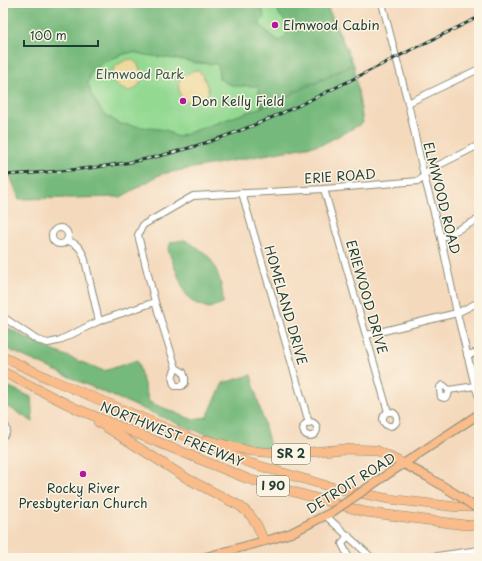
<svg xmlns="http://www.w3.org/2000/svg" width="482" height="561" font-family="'Playpen Sans',sans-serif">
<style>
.green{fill:#93d992;stroke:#598b63}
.forest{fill:#76b97c;stroke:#4a7b58}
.sand{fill:#eeda9e;stroke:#868c69}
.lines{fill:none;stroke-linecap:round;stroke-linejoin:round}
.minor-casing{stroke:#8a8b78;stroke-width:8}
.major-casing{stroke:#8a8b78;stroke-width:10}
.highway-casing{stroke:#8a8b78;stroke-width:10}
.minor{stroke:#fff;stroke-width:6}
.major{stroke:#f9bc8a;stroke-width:8}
.highway{stroke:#f9bc8a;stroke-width:9}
.rail-casing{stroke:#1f3d34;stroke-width:3}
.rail{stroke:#fcf5e5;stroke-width:1.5;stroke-dasharray:4.5;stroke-linecap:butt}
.major-bridge-casing{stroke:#8a8b78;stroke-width:10;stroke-linecap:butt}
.major-bridge{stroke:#f9bc8a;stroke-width:8}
.poi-dot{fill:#b5179e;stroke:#fcf5e5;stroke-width:1.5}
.labels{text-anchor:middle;stroke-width:3;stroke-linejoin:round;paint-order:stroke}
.shield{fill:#fcf5e5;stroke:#617469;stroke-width:1}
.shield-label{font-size:12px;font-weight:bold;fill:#1f3d34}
.poi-label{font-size:13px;fill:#1f3d34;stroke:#fcf5e5;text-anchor:start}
.park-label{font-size:13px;fill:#365c47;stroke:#fcf5e5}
.street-label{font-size:13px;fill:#1f3d34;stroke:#fcf5e5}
</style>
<rect width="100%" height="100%" fill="#fcf5e5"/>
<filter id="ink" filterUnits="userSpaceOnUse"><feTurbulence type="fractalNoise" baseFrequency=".025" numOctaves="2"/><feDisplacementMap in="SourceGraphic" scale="8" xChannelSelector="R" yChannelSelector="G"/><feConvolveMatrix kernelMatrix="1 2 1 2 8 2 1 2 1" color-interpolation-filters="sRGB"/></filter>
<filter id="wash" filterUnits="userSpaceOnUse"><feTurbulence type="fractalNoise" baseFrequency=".012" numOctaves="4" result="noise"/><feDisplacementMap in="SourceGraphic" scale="16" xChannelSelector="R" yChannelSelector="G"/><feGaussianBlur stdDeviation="0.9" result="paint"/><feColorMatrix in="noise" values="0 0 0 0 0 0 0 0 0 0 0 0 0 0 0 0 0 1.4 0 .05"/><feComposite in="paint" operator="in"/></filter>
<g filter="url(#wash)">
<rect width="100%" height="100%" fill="#f4d9bc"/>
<!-- green -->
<path class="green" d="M65,3h261l28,62 -86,40 -91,32 -108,24z"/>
<!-- forest -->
<g class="forest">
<path d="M3,3h222l7,2 3,-2h23l5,8 1,6 -4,5v3l12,11 8,5 6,-6 5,-9 -11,-10 -5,-13h49l28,61 -91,42 -3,-20h-23l-9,-3 -7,-5 -1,-14 -22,-1 -13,-3 -38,-5 -12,-3 -12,3 -19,8 -11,10 -3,10 4,13 11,17 17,11 46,6 11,7 91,-32 86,-40 9,58 -40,21 -162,30 -40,23 -102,2 -11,-29h-5z"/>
<path d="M185,240c6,4 19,11 23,16 10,12 15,32 15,47l-14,5 -9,-3 -9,-4 -7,-10 -16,-41 3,-8z"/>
<path d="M3,325l24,13 27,13 50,20 33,-11 12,42 42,17 16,-2 16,-34 28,-8 20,74 -36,-6 -45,-14 -96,-41 -91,-41z"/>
<path d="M3,384l28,13 2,25 -21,-13 -9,-4z"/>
</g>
<!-- sand -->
<g class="sand">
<path d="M131,59l6,4 6,12c-8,35 -46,2 -24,-11 4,-3 7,-4 12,-5z"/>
<path d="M197,70c8,4 9,15 12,22 -6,8 -15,15 -24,8 -2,-1 -4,-3 -5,-5 -2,-5 -1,-11 -1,-16l13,-8z"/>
</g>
</g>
<g filter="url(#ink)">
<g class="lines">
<defs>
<g id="minor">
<path d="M382,3l26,100 16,73 17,62 16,75 18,73 4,11"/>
<path d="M408,103l71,-34"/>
<path d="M324,189l64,223"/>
<path d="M242,193l67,230"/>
<circle cx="60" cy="236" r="8"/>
<path d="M441,238l38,-19"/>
<path d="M67,241c10,2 13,7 17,15l15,65"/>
<path d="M3,317l34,23 11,3 10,-2 41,-20 56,-19"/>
<path d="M367,335l90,-22 22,-11"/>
<path d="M467,355l12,-3"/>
<path d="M176,368l7,4 2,6v5l-3,3h-7c-4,-7 -3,-11 1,-18l-21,-66 -17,-67 5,-10 50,-29 131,-7 95,-8 10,-11 50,-25"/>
<path d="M443,385l6,5 -1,6 -4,2 -3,-1 -1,-7v-3z"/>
<path d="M449,390l26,-4"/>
<circle cx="390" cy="419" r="7"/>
<circle cx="310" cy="429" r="7"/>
<path d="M3,424c5,3 5,8 0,12"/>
<path d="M326,516l46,42"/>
<path d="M348,535l-6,9 7,14"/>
<path d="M423,558l56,-8"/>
</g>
<g id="major">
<path d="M404,464l24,13 31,19"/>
<path d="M385,476l94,-62"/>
<path d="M202,558l70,-19 19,-6 41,-21"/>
</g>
<g id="highway">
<path d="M3,357l47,22 200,84 81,24 58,12 68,8h22"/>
<path d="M3,372l74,37 171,70 117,33 100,13h14"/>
<path d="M98,422l90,57 52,27 10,9 7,10 7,16"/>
<path d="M206,440l44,11 39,3 55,-5 32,1 28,14"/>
</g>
</defs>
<!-- minor casing -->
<use href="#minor" class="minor-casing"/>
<!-- major casing -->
<use href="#major" class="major-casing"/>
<!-- highway casing -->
<use href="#highway" class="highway-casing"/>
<!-- minor -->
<use href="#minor" class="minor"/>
<!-- major -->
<use href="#major" class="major"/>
<!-- highway -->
<use href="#highway" class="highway"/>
<defs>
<path id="rail" d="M3,175c34,-2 68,-4 102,-9 32,-4 70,-13 100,-23 60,-19 118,-49 174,-77 33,-17 67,-33 100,-49"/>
</defs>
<!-- rail casing -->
<use href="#rail" class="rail-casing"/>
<!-- rail -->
<use href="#rail" class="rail"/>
<defs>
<g id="major-bridge">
<path d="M459,496l20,14"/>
<path d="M332,512l53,-36"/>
</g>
</defs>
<!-- major-bridge casing -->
<use href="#major-bridge" class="major-bridge-casing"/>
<!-- major-bridge -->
<use href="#major-bridge" class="major-bridge"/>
</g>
</g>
<!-- markers -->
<g class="poi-dot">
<circle cx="275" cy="25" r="4"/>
<circle cx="183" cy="101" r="4"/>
<circle cx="83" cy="474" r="4"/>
</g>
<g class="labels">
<!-- shield labels -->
<g class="shield">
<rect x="272" y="444" width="38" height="20" rx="3"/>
<rect x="257" y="476" width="32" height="20" rx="3"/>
</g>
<g class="shield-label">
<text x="291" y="458">SR 2</text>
<text x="273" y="490">I 90</text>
</g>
<!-- poi labels -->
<g class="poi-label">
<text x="283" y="30">Elmwood Cabin</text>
<text x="191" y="106">Don Kelly Field</text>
<text x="83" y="493" text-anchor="middle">Rocky River<tspan x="83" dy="15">Presbyterian Church</tspan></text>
</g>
<!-- park labels -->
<g class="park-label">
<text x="140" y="79">Elmwood Park</text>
</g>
<!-- street labels -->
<g class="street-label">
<text transform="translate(340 176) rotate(-4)" y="5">ERIE ROAD</text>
<text transform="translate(442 198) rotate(76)" y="5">ELMWOOD ROAD</text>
<text transform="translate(367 297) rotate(74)" y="5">ERIEWOOD DRIVE</text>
<text transform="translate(286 305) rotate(74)" y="5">HOMELAND DRIVE</text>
<text transform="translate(172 434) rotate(22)" y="5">NORTHWEST FREEWAY</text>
<text transform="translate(351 483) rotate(-32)" y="5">DETROIT ROAD</text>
</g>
</g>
<!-- margin -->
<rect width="482" height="561" fill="none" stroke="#fcf5e5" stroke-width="16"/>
<!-- scale -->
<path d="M24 40v6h74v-6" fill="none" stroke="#1f3d34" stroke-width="2"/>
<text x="30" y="40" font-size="12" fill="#1f3d34" stroke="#fcf5e5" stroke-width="3" paint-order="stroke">100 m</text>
</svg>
